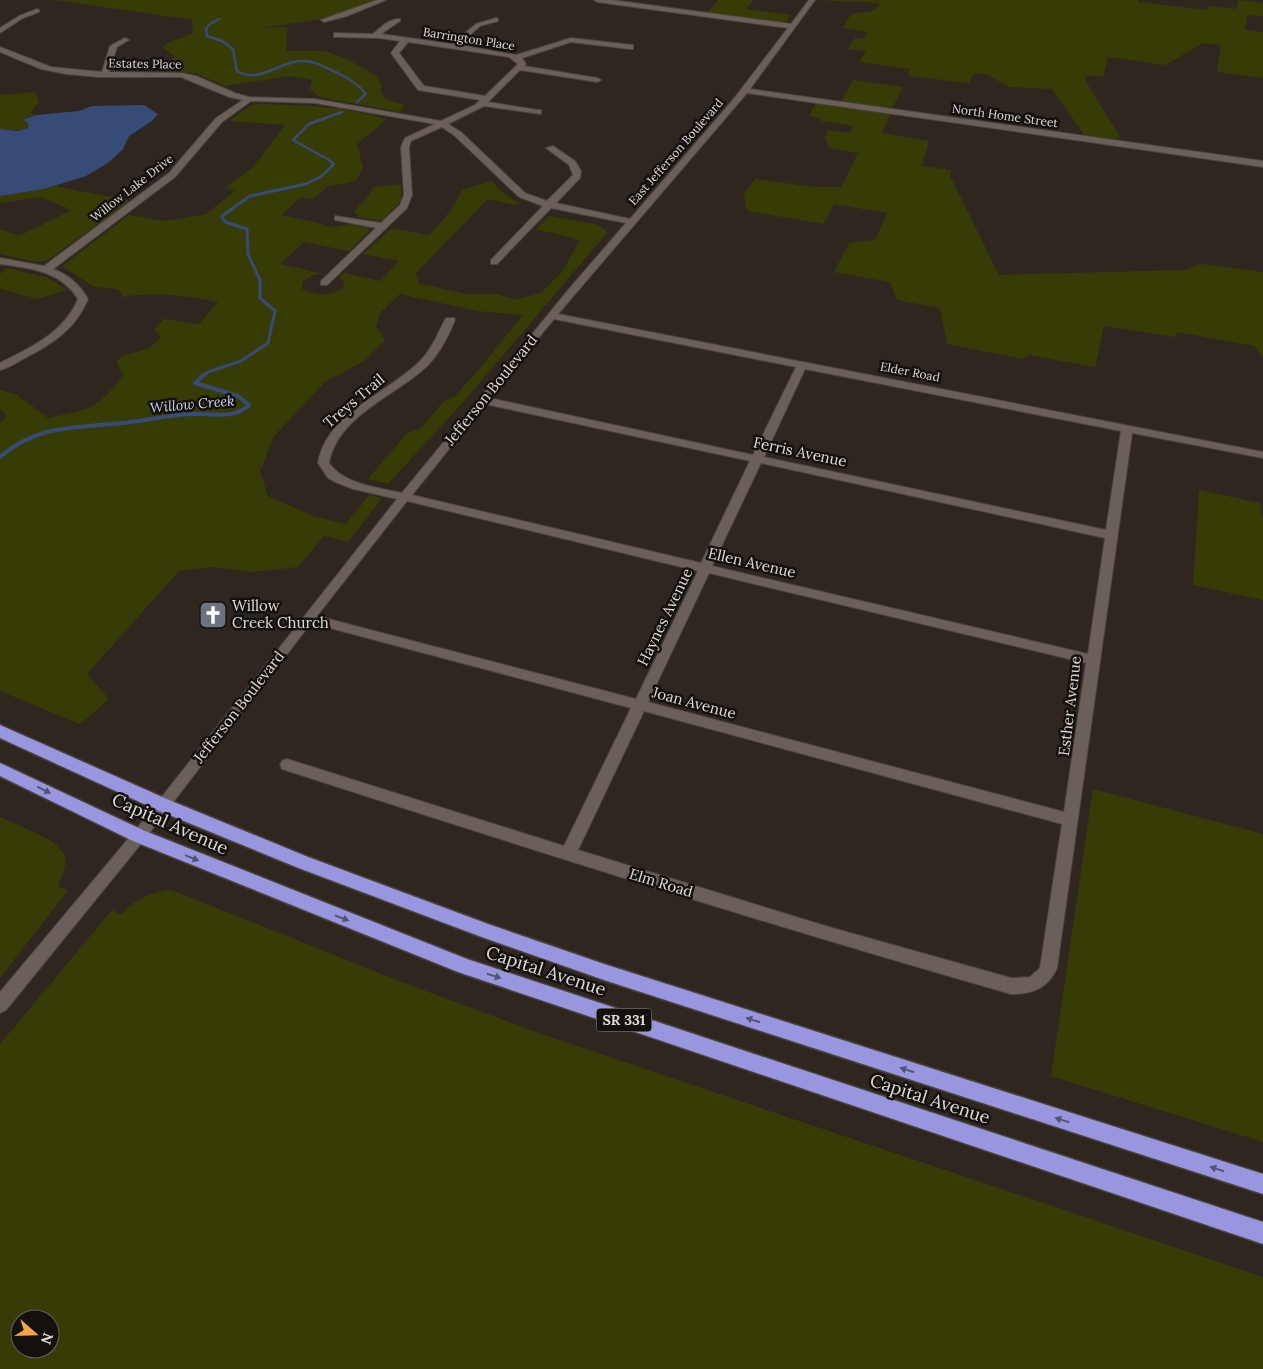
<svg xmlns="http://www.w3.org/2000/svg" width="1263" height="1369" font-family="Lora,serif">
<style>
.green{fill:#373c07;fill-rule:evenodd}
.water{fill:#364c76}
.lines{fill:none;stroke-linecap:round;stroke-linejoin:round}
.stream-far2{stroke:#364c76;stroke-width:2.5}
.stream-far1{stroke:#364c76;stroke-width:3}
.stream{stroke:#364c76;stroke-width:4}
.minor-casing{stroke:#4b443e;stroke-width:2}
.highway-casing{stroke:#4b443e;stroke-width:3}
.minor{fill:#6b6059;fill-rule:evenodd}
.highway{fill:#9996e0;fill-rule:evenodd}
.oneway{fill:#565376}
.labels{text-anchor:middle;stroke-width:5;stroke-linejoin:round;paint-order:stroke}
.far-street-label{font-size:12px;fill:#e0dad6;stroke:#14100d}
.far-water-label{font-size:14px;font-style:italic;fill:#c7d7f2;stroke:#14100d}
.shield{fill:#14100d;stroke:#a39d9a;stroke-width:1}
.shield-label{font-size:14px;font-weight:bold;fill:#e0dad6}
.street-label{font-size:15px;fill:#e0dad6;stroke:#14100d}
.poi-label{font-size:15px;fill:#e0dad6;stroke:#14100d;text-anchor:start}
.near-street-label{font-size:18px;fill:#e0dad6;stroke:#14100d}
</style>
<rect width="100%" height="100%" fill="#2f2620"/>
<!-- green -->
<g class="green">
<path d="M54,0h329l-55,18 -68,10 27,-1 -1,24h38l21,7 29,16 7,9v10l5,6 19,6 -5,7 -80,-15 -10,-8 2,-9 -23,-4 -64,10 -29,-13 -33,-2 12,-15 -13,-9c10,-8 20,-8 31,-14l-1,-11 2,-2z"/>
<path d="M718,0h35l-7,9 45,6 -5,6 -4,1 -74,-10z"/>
<path d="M823,0h315v2l70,8 1,-4 27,3 2,-9 25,3v13l-16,-1 -2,15 18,2v46l-46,-6 4,-27 -18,-2 -38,22 -57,-8 -5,20 -16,-2 -2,5 35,57 -8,2 -27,-3 -33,-47 -43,-2 -21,-12 -14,-2 -5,10 -61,-7 2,-7 -51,-7 7,-11 -18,-2 7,-11 9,1 3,-7 -24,-4 8,-14 21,-3 9,-7c-19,-4 -38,-1 -58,-4z"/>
<path d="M853,80l50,7 -11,21 -50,-7z"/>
<path d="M35,92l4,10 -9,11 6,2 -13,5 6,4 -1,4 -10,3 -18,-2v-34z"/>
<path d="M816,103l75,10 -9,20 47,8 -7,25 29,4 -1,6 49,99 185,-5 18,-6 61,8v85l-9,-11 -77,-14 -1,5 -72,-11 -9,41 -66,-12 -6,4 -76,-15 -7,-36 -43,-8 -7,-18 -56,-10 15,-29 26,-3 12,-27 -53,-9 -10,20 -77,-13 -3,-17 11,-15 59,8h27l17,-34 -29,-5 -4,-12 3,-6 21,3 5,-7 -33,-5 -2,-3 -10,-2z"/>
<path d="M257,104c44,1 88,2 130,15l-30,25 6,24 -7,13 -29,6 -14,12 -12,-2 -20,18 38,8 7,3 9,1 15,-3 18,4 2,2 -21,21 -45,-9 -24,22 45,10 -12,1 -10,6 -1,8c15,7 27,8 41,-1l1,-5 -4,-6 4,-4 36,8 19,-20 -36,-7 29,-26 37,7c14,-14 25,-27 33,-45l30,-9 12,13 15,9 -4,2 -27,-6 -73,75 5,10 47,10h31l17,6 26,-7 21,-21 18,-32 -44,-11 13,-13 46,8 11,6 1,3 -142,167 -77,84 -20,-5 38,-45 15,-6 23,-27 10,-4 27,-30 42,-52 -46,-4 -77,-17 -20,19 -4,14 9,13 -21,21 -39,21 -51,54 -14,35 8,25 45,20 33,8 24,-30 11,5 -33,43 -24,-6 -26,31 -46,5 -39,-5 -34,4 -92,103 22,25 -29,25 -80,-33v-268l7,-6 -7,-9v-18l17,5 31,23c39,-8 50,-8 75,-43l-7,-13 8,-7 24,-6 13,-12 -7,-7 10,-11 35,5 19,-22c-36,-7 -61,-10 -97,-5l1,-4 -5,-4 -23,-2 -32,-21 67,-51 36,6 41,-7 29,-23 -10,-3 29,-22 31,-41 -56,-4 22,-16z"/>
<path d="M401,184v15l-4,6 -14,14 -5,1 -19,-3 -5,-6 14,-14 5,-10z"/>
<path d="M56,186l74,15 -82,59 -13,2 -35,-8v-25l19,7 53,-26 -32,-13 -40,6v-7l44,-7z"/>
<path d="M7,268l41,10 19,12 -29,9 -38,-10v-15z"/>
<path d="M1199,490l61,13 3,17v80l-70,-15z"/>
<path d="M1093,789l170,45v308l-212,-66z"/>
<path d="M0,817c15,7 61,23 65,40 2,9 -4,21 -7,30l10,3 -68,88z"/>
<path d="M167,890l10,2 222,89 142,53 722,243v92h-1263v-325l112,-134 9,5c13,-15 27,-21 46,-25zM20,1319h30v30h-30z"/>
</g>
<!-- water -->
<path class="water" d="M144,105l14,9 -6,7 -23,15 -6,13 -15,14 -22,13 -42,13 -44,7v-67l18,2 10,-3 1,-4 -6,-4 13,-5 43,-4 13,-5z"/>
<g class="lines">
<!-- stream-far2 -->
<g class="stream-far2">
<path d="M219,19l-9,5 -4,5 1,7 15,5 11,8 4,22c23,13 41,-9 64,-10 13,-1 25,7 37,12 11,6 20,11 28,21l-9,8"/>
<path d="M331,167l3,-3 -5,-4 -36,-20 16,-16 33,-12"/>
</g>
<!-- stream-far1 -->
<path class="stream-far1" d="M204,375l4,-3 33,-11 27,-18 7,-32 -15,-13v-18l-12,-26 -1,-25 -22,-7 -3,-6 28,-20 56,-12 16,-8 10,-10"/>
<!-- stream -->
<path class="stream" d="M0,457c38,-33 76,-29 122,-34 23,-2 46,-8 69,-9 19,-1 43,6 58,-9l-11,-9 -43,-13 10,-9"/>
<defs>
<g id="minor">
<path d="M377,0h9l-39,16 -23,6 -3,-2z"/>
<path d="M594,0h18l179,24 18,-24h6l-65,89 513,72v6l-516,-74 -189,221 705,138v6l-131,-25 -75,535c-9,20 -24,26 -46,26 -246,-70 -487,-147 -729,-225l-2,-4 2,-4 5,-2 277,87 67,-138 -320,-85 -167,217 -138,170 -6,3v-21l134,-160 263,-333 -44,-10 -18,-7 -7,-4 -10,-15c9,-51 70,-69 103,-103 12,-12 17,-28 25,-42h8l1,2c-7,17 -15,33 -28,46 -31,30 -89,49 -98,97 16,22 48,24 73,30l167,-204 57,-66 -75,-15 -54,56h-6v-4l52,-54 -24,-9 -64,-61 -13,-9 -31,14 -2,6 3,48 -5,13 -80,77h-6v-4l55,-53 -41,-8v-4l46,7 19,-18 4,-10 -3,-48 4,-9 30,-14 -120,-21 -64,-2 -29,21 -47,55 -122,92c16,6 26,15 35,30 -12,30 -36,45 -63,59 -8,4 -16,10 -25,12v-7c31,-16 64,-30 78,-64 -17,-28 -48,-31 -78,-35v-6l44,8 125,-93 47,-55 27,-18 -14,-3 -48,-20h-82l-33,-3 -25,-5 -41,-17v-5l51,20 51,5 8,-26 15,-8 4,2 -12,7 -8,25 72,1 15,3 39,17 14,4 66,2 126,22 34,-16 5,-5 -62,-10 -27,-37 9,-12 -21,-3 -42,-1h-3v-4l39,1c8,-7 17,-16 27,-15v2l-19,13 71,10 24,-20 20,-6 2,1v2l-18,5 -21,19 57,10 55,-17 62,7v4h-3l-59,-7 -49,16 4,6 -2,2 73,12 4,2 -4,2 -77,-12 -32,32 50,8h3v4l-57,-8 -36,18 13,8 64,61 22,8 26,-26 -4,-10 -23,-17 7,-2 22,15 6,10 -1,7 -24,25 74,16 102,-118 56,-73 -191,-26zM408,42l101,15 9,7 -33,32 -61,-10 -25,-33zM554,319l242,48 -43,88 -264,-57zM805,369l316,62 -15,99 -342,-73zM485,404l265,57 -49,102 -289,-68zM761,463l344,75 -17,116 -376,-88zM407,501l291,70 -62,128 -319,-83zM709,573l377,90 -22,149 -416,-110zM644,711l418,113 -22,144 -10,9 -19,1 -182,-51 -251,-77z"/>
<path d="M37,9l2,1v2l-16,6 -23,15v-5l19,-12z"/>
</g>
<g id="highway">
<path d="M0,725l169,75 139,57 180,67 116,40 659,210v20l-659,-214 -125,-44 -183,-69 -139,-57 -157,-72z"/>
<path d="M0,763l145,68 322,128 796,263v22l-805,-272 -325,-131 -133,-65z"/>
</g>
</defs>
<!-- minor casing -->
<use href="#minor" class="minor-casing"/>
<!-- highway casing -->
<use href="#highway" class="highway-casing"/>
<!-- minor -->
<use href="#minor" class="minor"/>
<!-- highway -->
<use href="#highway" class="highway"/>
</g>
<!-- one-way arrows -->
<defs><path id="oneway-solid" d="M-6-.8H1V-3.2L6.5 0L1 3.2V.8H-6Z" transform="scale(1.25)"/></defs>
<g class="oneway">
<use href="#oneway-solid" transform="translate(44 790) rotate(26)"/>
<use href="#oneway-solid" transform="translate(192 858) rotate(22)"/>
<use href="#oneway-solid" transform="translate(342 918) rotate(21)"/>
<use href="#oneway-solid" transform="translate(494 976) rotate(18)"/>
<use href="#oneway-solid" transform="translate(753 1020) rotate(-162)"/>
<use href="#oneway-solid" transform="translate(907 1070) rotate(-162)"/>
<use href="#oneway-solid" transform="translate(1062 1120) rotate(-162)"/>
<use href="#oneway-solid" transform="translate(1217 1169) rotate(-162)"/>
</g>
<!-- icons -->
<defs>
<symbol id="church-square" viewBox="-11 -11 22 22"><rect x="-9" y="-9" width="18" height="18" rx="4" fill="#6b7280" stroke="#14100d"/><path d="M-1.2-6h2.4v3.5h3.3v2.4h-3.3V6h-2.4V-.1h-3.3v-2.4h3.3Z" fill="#fff"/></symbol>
</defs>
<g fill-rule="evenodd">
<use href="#church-square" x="197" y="599" width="32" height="32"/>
</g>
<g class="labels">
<!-- far-street labels -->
<g class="far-street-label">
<text transform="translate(469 39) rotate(9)" y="4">Barrington Place</text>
<text transform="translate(145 64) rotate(1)" y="4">Estates Place</text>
<text transform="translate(1005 116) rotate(8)" y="4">North Home Street</text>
<text transform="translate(676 152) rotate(-49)" y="4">East Jefferson Boulevard</text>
<text transform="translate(132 188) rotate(-38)" y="4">Willow Lake Drive</text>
<text transform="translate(910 372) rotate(11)" y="4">Elder Road</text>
</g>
<!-- far-water labels -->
<g class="far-water-label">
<text transform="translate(192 404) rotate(-5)" y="5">Willow Creek</text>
</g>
<!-- shield labels -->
<rect class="shield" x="596.5" y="1008.5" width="55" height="23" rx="4"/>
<g class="shield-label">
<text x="624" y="1025">SR 331</text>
</g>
<!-- street labels -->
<g class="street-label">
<text transform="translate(491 390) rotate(-51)" y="5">Jefferson Boulevard</text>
<text transform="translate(354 401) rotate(-40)" y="5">Treys Trail</text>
<text transform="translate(800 452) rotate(12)" y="5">Ferris Avenue</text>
<text transform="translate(752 563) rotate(13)" y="5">Ellen Avenue</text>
<text transform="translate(665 617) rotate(-64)" y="5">Haynes Avenue</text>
<text transform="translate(694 703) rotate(15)" y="5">Joan Avenue</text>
<text transform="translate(1070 706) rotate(-83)" y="5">Esther Avenue</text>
<text transform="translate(239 707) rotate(-52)" y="5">Jefferson Boulevard</text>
<text transform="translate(661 883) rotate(17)" y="5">Elm Road</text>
</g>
<!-- poi labels -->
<g class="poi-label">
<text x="232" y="611">Willow<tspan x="232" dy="17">Creek Church</tspan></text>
</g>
<!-- near-street labels -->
<g class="near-street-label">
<text transform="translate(170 824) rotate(24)" y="6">Capital Avenue</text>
<text transform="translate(546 971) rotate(18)" y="6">Capital Avenue</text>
<text transform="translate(930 1099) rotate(18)" y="6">Capital Avenue</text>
</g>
</g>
<!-- north arrow -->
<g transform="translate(35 1334) rotate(110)"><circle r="24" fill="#14100d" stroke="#66615d"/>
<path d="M0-4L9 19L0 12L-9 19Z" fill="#f6a247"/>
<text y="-8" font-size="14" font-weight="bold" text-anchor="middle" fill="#e0dad6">N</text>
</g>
</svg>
